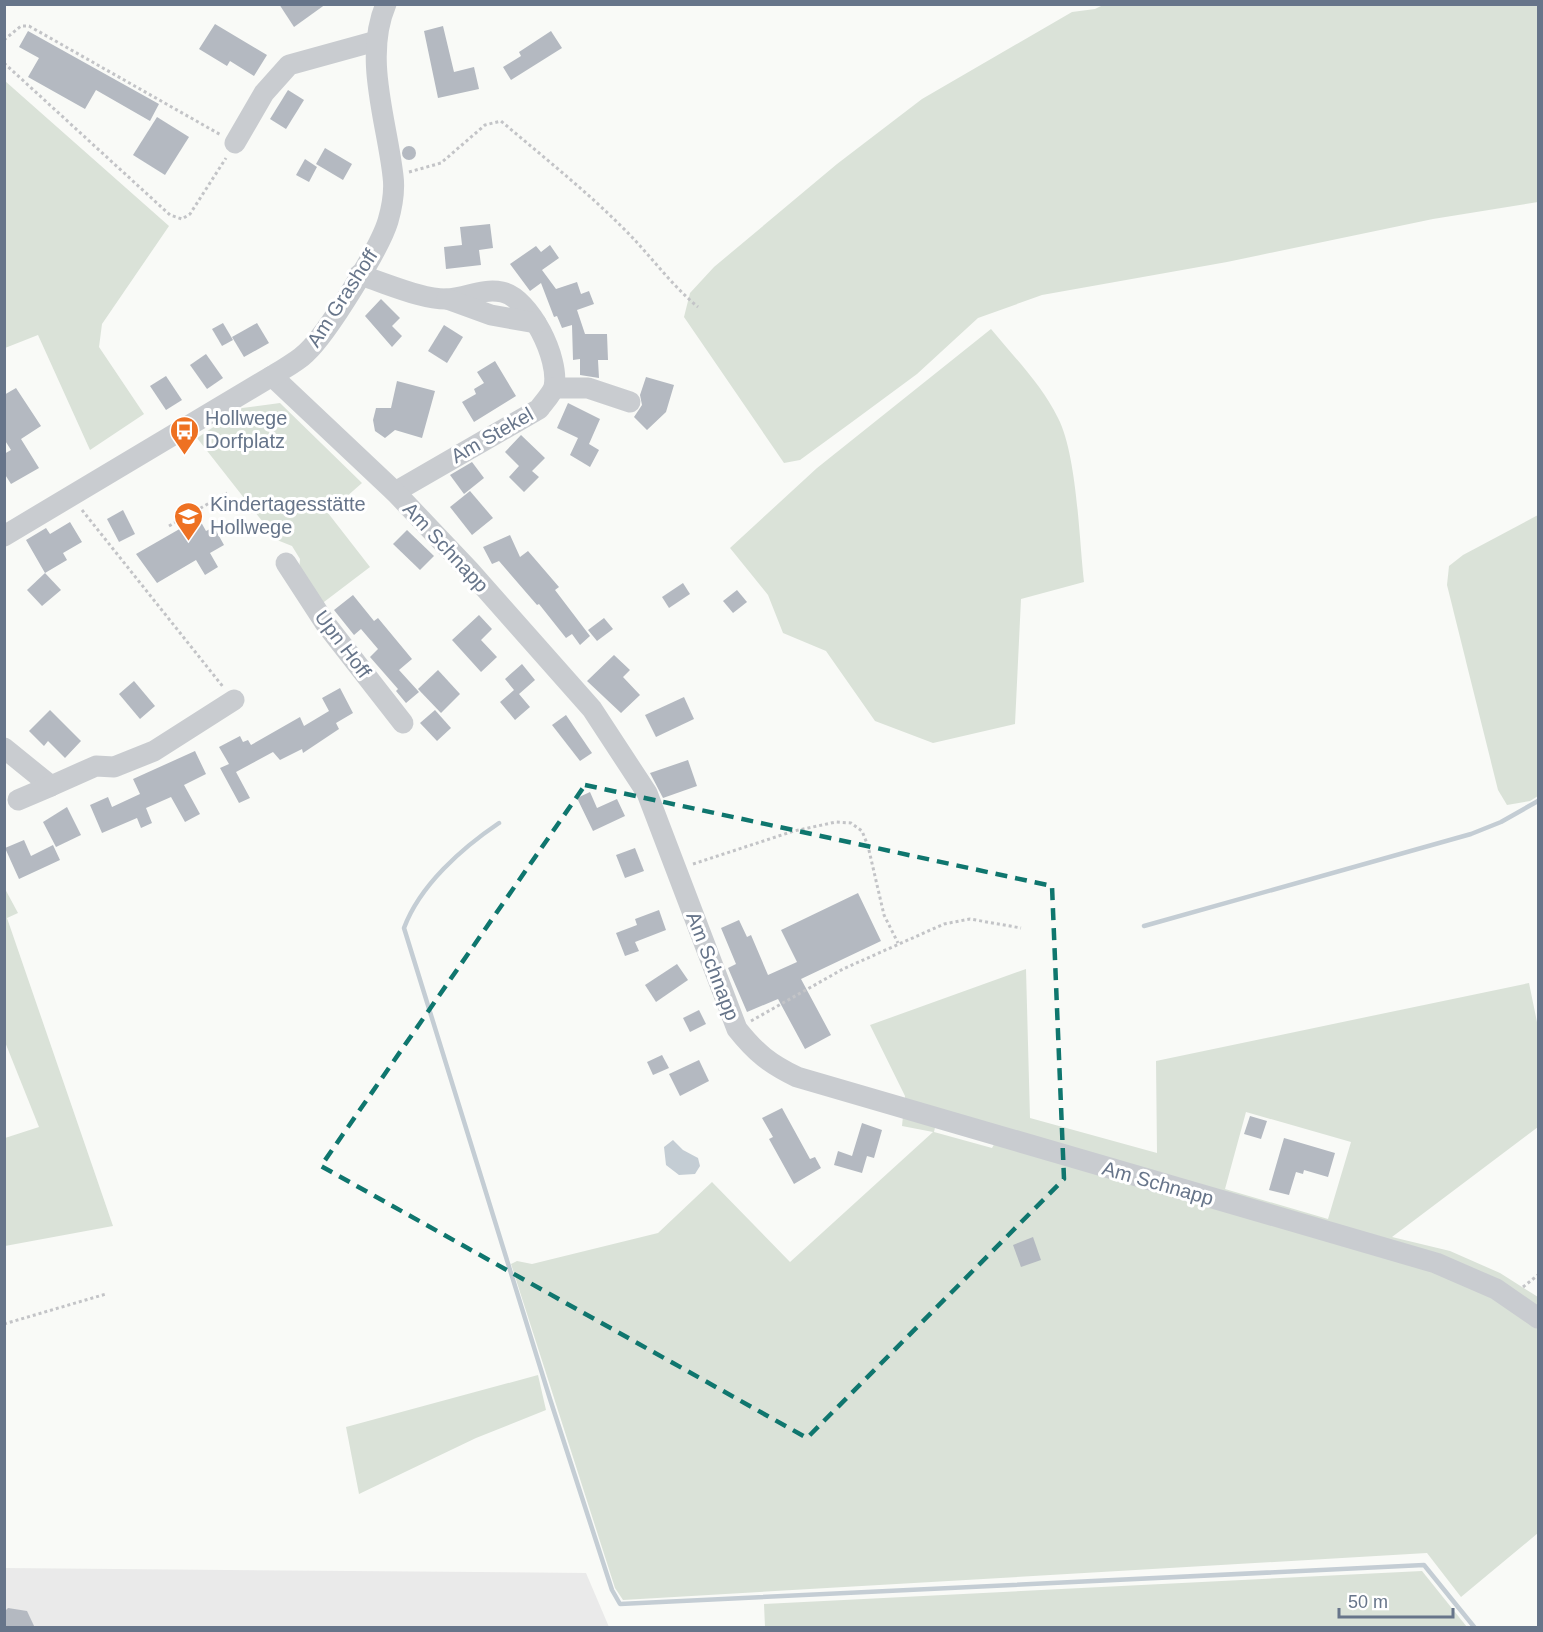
<svg xmlns="http://www.w3.org/2000/svg" width="1543" height="1632" font-family="Arial,sans-serif">
<style>
.built{fill:#eaeaea}
.green{fill:#dae2d8;fill-rule:evenodd}
.water{fill:#c4cdd4}
.lines{fill:none;stroke-linecap:round;stroke-linejoin:round}
.stream{stroke:#c4cdd4;stroke-width:4.5}
.building{fill:#b4b9c1}
.path{stroke:#c3c4c7;stroke-width:3;stroke-dasharray:3 3;stroke-linecap:butt}
.minor{stroke:#c9ccd0;stroke-width:21}
.marked{fill:none;stroke:#0f766e;stroke-width:4.5;stroke-dasharray:12 8;stroke-linejoin:round}
.labels{text-anchor:middle;stroke-width:6;stroke-linejoin:round;paint-order:stroke}
.street-label{font-size:20px;fill:#67758a;stroke:#fff}
.poi-label{font-size:20px;fill:#67758a;stroke:#fff;text-anchor:start}
</style>
<rect width="100%" height="100%" fill="#f9faf7"/>
<!-- built -->
<path class="built" d="M5,1568l581,5 23,54 -604,1z"/>
<!-- green -->
<g class="green">
<path d="M1103,5h435v197l-105,17 -206,43 -185,33 -64,23 -61,56 -65,48 -52,38 -16,3 -100,-146 6,-24 24,-26 123,-103 85,-65 150,-87 23,-3z"/>
<path d="M5,81l164,145 -67,98 -3,23 45,67 -54,36 -52,-115 -33,13z"/>
<path d="M991,329c23,28 51,56 67,89 19,37 21,120 26,164l-63,17 -6,125 -82,19 -58,-22 -49,-70 -43,-18 -15,-38 -38,-47 87,-80z"/>
<path d="M280,403l82,80 -34,30 42,54 -50,38 -21,-33 1,-13 -8,-13 -15,-6 -80,-102 45,-30z"/>
<path d="M1538,515v281l-8,5 -23,4 -9,-15 -51,-205 2,-19 14,-11z"/>
<path d="M4,887l14,26 -11,5 106,308 -108,20v-108l34,-11 -34,-85z"/>
<path d="M1026,969l4,149 127,35 -1,-92 373,-78 9,44v100l-146,110 58,14 50,22 38,24v236l-77,64 -34,-44 -804,47 -8,-12 -104,-324 6,-3 15,3 126,-31 54,-51 78,80 143,-130 -31,-6 3,-30 -35,-71zM939,1110l64,19 -11,19 -58,-16zM1246,1112l105,30 -23,77 -103,-30z"/>
<path d="M538,1375l8,35 -70,28 -117,56 -13,-67z"/>
<path d="M1422,1571l45,56h-702l-1,-23z"/>
</g>
<!-- water -->
<path class="water" d="M673,1140l10,10 15,8 2,8 -5,8 -16,1 -13,-10 -2,-18z"/>
<g class="lines">
<!-- stream -->
<g class="stream">
<path d="M499,823c-37,25 -79,62 -95,105l146,471 62,191 8,14 804,-39 51,63"/>
<path d="M1144,926l327,-92 30,-12 37,-21"/>
</g>
</g>
<!-- building -->
<g class="building">
<path d="M279,4h47l-32,23z"/>
<path d="M215,24l52,31 -13,21 -24,-15 -3,5 -28,-17z"/>
<path d="M443,26l11,46 20,-5 5,22 -41,9 -14,-67z"/>
<path d="M28,31l131,73 -9,17 -54,-31 -11,19 -57,-32 11,-19 -20,-11z"/>
<path d="M551,31l11,17 -51,32 -8,-13 18,-11 -2,-4z"/>
<path d="M288,90l16,10 -18,29 -16,-10z"/>
<path d="M157,117l32,20 -24,38 -32,-20z"/>
<circle cx="409" cy="153" r="7"/>
<path d="M325,148l27,16 -9,16 -27,-16z"/>
<path d="M305,159l12,8 -8,15 -13,-7z"/>
<path d="M490,224l3,24 -14,2 2,15 -35,4 -2,-22 18,-2 -2,-18z"/>
<path d="M550,245l9,13 -17,12 14,19 21,-7 4,12 8,-3 5,13 -17,6 8,24h22l1,26h-10l1,18 -19,-3v-16l-7,1 -1,-35 -10,3 -5,-12 -3,1 -13,-34 -11,8 -20,-27 26,-18 5,6z"/>
<path d="M381,299l19,19 -8,8 10,10 -10,11 -27,-31z"/>
<path d="M223,323l10,17 -11,6 -10,-17z"/>
<path d="M257,323l12,20 -25,14 -12,-20z"/>
<path d="M444,325l19,12 -16,26 -19,-12z"/>
<path d="M206,354l17,24 -16,11 -17,-24z"/>
<path d="M495,361l21,35 -42,26 -12,-20 14,-8 -2,-5 10,-6 -7,-11z"/>
<path d="M166,376l16,24 -16,10 -16,-24z"/>
<path d="M646,377l28,8 -8,27 -19,18 -13,-13 8,-12 -2,-10z"/>
<path d="M397,381l38,10 -13,47 -27,-8 -10,8 -10,-7 -2,-11 3,-12h15z"/>
<path d="M16,388l25,38 -20,13 18,29 -28,16 -7,-11v-19l7,-4 -7,-11v-44z"/>
<path d="M568,403l32,16 -11,25 10,6 -9,17 -20,-12 8,-17 -21,-10z"/>
<path d="M521,435l24,23 -13,13 7,6 -15,15 -15,-15 10,-11 -14,-14z"/>
<path d="M472,462l12,16 -20,16 -14,-19z"/>
<path d="M470,491l23,27 -21,17 -22,-28z"/>
<path d="M123,510l12,24 -16,8 -12,-23z"/>
<path d="M197,515l9,16 8,-4 10,18 -14,8 8,14 -13,8 -9,-15 -39,23 -21,-29 47,-27 -2,-3z"/>
<path d="M70,522l12,20 -19,11 4,7 -22,13 -19,-33 20,-12 4,6z"/>
<path d="M407,530l27,26 -14,14 -27,-26z"/>
<path d="M510,535l10,22 8,-6 31,36 -4,3 35,46 -10,9 -8,-11 -6,4 -27,-34 -2,1 -38,-44 -7,3 -9,-17z"/>
<path d="M45,573l16,17 -19,16 -15,-16z"/>
<path d="M683,583l7,11 -21,14 -7,-11z"/>
<path d="M737,590l10,12 -14,11 -10,-12z"/>
<path d="M353,595l21,26 4,-3 34,41 -13,11 20,22 -13,11 -10,-12 2,-2 -28,-32 8,-8 -17,-20 -7,6 -20,-25z"/>
<path d="M479,615l13,14 -11,11 16,17 -16,15 -29,-32z"/>
<path d="M604,618l9,11 -16,12 -9,-11z"/>
<path d="M614,655l16,15 -7,7 17,18 -19,18 -34,-32z"/>
<path d="M522,664l13,16 -16,14 11,13 -15,13 -15,-18 14,-12 -9,-11z"/>
<path d="M438,670l22,24 -19,19 -23,-24z"/>
<path d="M134,681l21,25 -15,13 -21,-25z"/>
<path d="M340,688l13,25 -17,10 3,6 -36,24 -1,-4 -22,11 -7,-8 -37,20 14,26 -11,5 -19,-35 9,-4 -10,-17 21,-11 3,6 5,-2 3,5 49,-28 4,9 25,-15 -7,-13z"/>
<path d="M684,697l10,22 -38,18 -11,-22z"/>
<path d="M50,710l31,31 -16,17 -17,-17 -4,5 -15,-15z"/>
<path d="M435,710l16,18 -14,13 -17,-18z"/>
<path d="M566,715l26,38 -12,8 -28,-36z"/>
<path d="M195,751l11,23 -22,11 16,29 -15,8 -14,-25 -25,11 6,15 -11,5 -4,-10 -35,15 -12,-28 18,-8 4,10 28,-13 -7,-15z"/>
<path d="M688,760l9,26 -34,12 -13,-25z"/>
<path d="M590,792l7,16 20,-9 8,17 -32,15 -16,-33z"/>
<path d="M67,807l14,28 -25,12 -13,-25z"/>
<path d="M24,840l7,16 22,-11 7,15 -41,19 -14,-31z"/>
<path d="M635,848l9,23 -19,7 -9,-23z"/>
<path d="M858,893l23,48 -80,38 30,56 -26,14 -27,-50 -31,13 -19,-44 8,-4 -15,-36 18,-8 8,17 4,-2 17,40 29,-13 -16,-32z"/>
<path d="M659,910l7,20 -31,12 4,9 -14,5 -9,-23 21,-8 -2,-6z"/>
<path d="M677,964l11,16 -32,22 -11,-17z"/>
<path d="M699,1010l7,14 -16,8 -7,-14z"/>
<path d="M662,1055l7,13 -16,7 -6,-13z"/>
<path d="M699,1060l10,21 -29,15 -11,-22z"/>
<path d="M782,1108l28,51 5,-2 6,11 -27,16 -25,-45 4,-2 -11,-19z"/>
<path d="M1250,1116l17,5 -6,18 -17,-5z"/>
<path d="M862,1123l20,7 -8,28 -7,-2 -5,17 -28,-8 4,-14 14,5z"/>
<path d="M1284,1138l51,15 -7,24 -24,-7 -1,4 -7,-2 -7,23 -20,-5z"/>
<path d="M1033,1237l8,23 -20,7 -8,-22z"/>
<path d="M8,1608l19,3 8,17h-31v-16z"/>
</g>
<g class="lines">
<!-- path -->
<g class="path">
<path d="M4,40l17,-14h8l192,109"/>
<path d="M4,63l166,152 12,4 8,-5 36,-56"/>
<path d="M409,172l32,-9 44,-38 16,-4c41,35 83,68 121,106 27,26 47,56 76,80"/>
<path d="M82,510l142,178"/>
<path d="M169,526l58,-33"/>
<path d="M693,864l101,-33 42,-9 15,1 11,8 6,15 16,69 14,28"/>
<path d="M751,1021l92,-52 101,-45 26,-5 51,9"/>
<path d="M1523,1287l15,-12"/>
<path d="M4,1324l102,-30"/>
</g>
<!-- minor -->
<g class="minor">
<path d="M235,143l29,-50 25,-28 87,-24"/>
<path d="M359,275c25,7 63,25 89,24 19,-1 34,-11 54,-7 28,6 58,67 52,95 -2,7 -11,16 -15,22l-144,83"/>
<path d="M447,299l44,16 45,8"/>
<path d="M272,376l123,116 74,78 123,139 55,84 90,236c19,24 33,35 60,48l639,186 60,26 42,29"/>
<path d="M554,388h34l42,14"/>
<path d="M4,536l268,-160c11,-7 25,-14 34,-23 21,-19 74,-105 82,-132 4,-14 7,-30 5,-45 -6,-55 -30,-118 -7,-172"/>
<path d="M286,563l39,60 78,100"/>
<path d="M4,748l47,38 45,-20 18,1 40,-16 80,-51"/>
<path d="M18,800l33,-14"/>
</g>
</g>
<!-- marked area -->
<path class="marked" d="M585,785l467,101 12,293 -257,259 -486,-272z"/>
<!-- icons -->
<defs>
<symbol id="bus-pin" viewBox="-11 -11 22 30"><path d="M0 17L-7.5 6A9.5 9.5 0 1 1 7.5 6Z" fill="#ee7122" stroke="#fff"/><path d="M-5-6H5V4H4V6H2V4H-2V6H-4V4H-5ZM-3.5-4V0h7V-4ZM-3.5 1.2v1.5H-2V1.2ZM2 1.2v1.5H3.5V1.2Z" fill="#fff"/></symbol>
<symbol id="school-pin" viewBox="-11 -11 22 30"><path d="M0 17L-7.5 6A9.5 9.5 0 1 1 7.5 6Z" fill="#ee7122" stroke="#fff"/><path d="M0-5L7-2L0 1L-7-2ZM-4 1L0 2.5L4 1V4Q0 6-4 4Z" fill="#fff"/></symbol>
</defs>
<g fill-rule="evenodd">
<use href="#bus-pin" x="168" y="414" width="33" height="45"/>
<use href="#school-pin" x="172" y="500" width="33" height="45"/>
</g>
<g class="labels">
<!-- street labels -->
<g class="street-label">
<text transform="translate(342 298) rotate(-57)" y="7">Am Grashoff</text>
<text transform="translate(492 435) rotate(-30)" y="7">Am Stekel</text>
<text transform="translate(446 547) rotate(47)" y="7">Am Schnapp</text>
<text transform="translate(343 644) rotate(53)" y="7">Upn Hoff</text>
<text transform="translate(713 966) rotate(69)" y="7">Am Schnapp</text>
<text transform="translate(1158 1183) rotate(16)" y="7">Am Schnapp</text>
</g>
<!-- poi labels -->
<g class="poi-label">
<text x="205" y="425">Hollwege<tspan x="205" dy="23">Dorfplatz</tspan></text>
<text x="210" y="511">Kindertagesstätte<tspan x="210" dy="23">Hollwege</tspan></text>
</g>
</g>
<!-- border -->
<rect width="1543" height="1632" fill="none" stroke="#67758a" stroke-width="12"/>
<!-- scale -->
<path d="M1339 1608v9h114v-9" fill="none" stroke="#67758a" stroke-width="3"/>
<text x="1348" y="1608" font-size="18" fill="#67758a" stroke="#ffffff" stroke-width="4.5" paint-order="stroke">50 m</text>
</svg>
